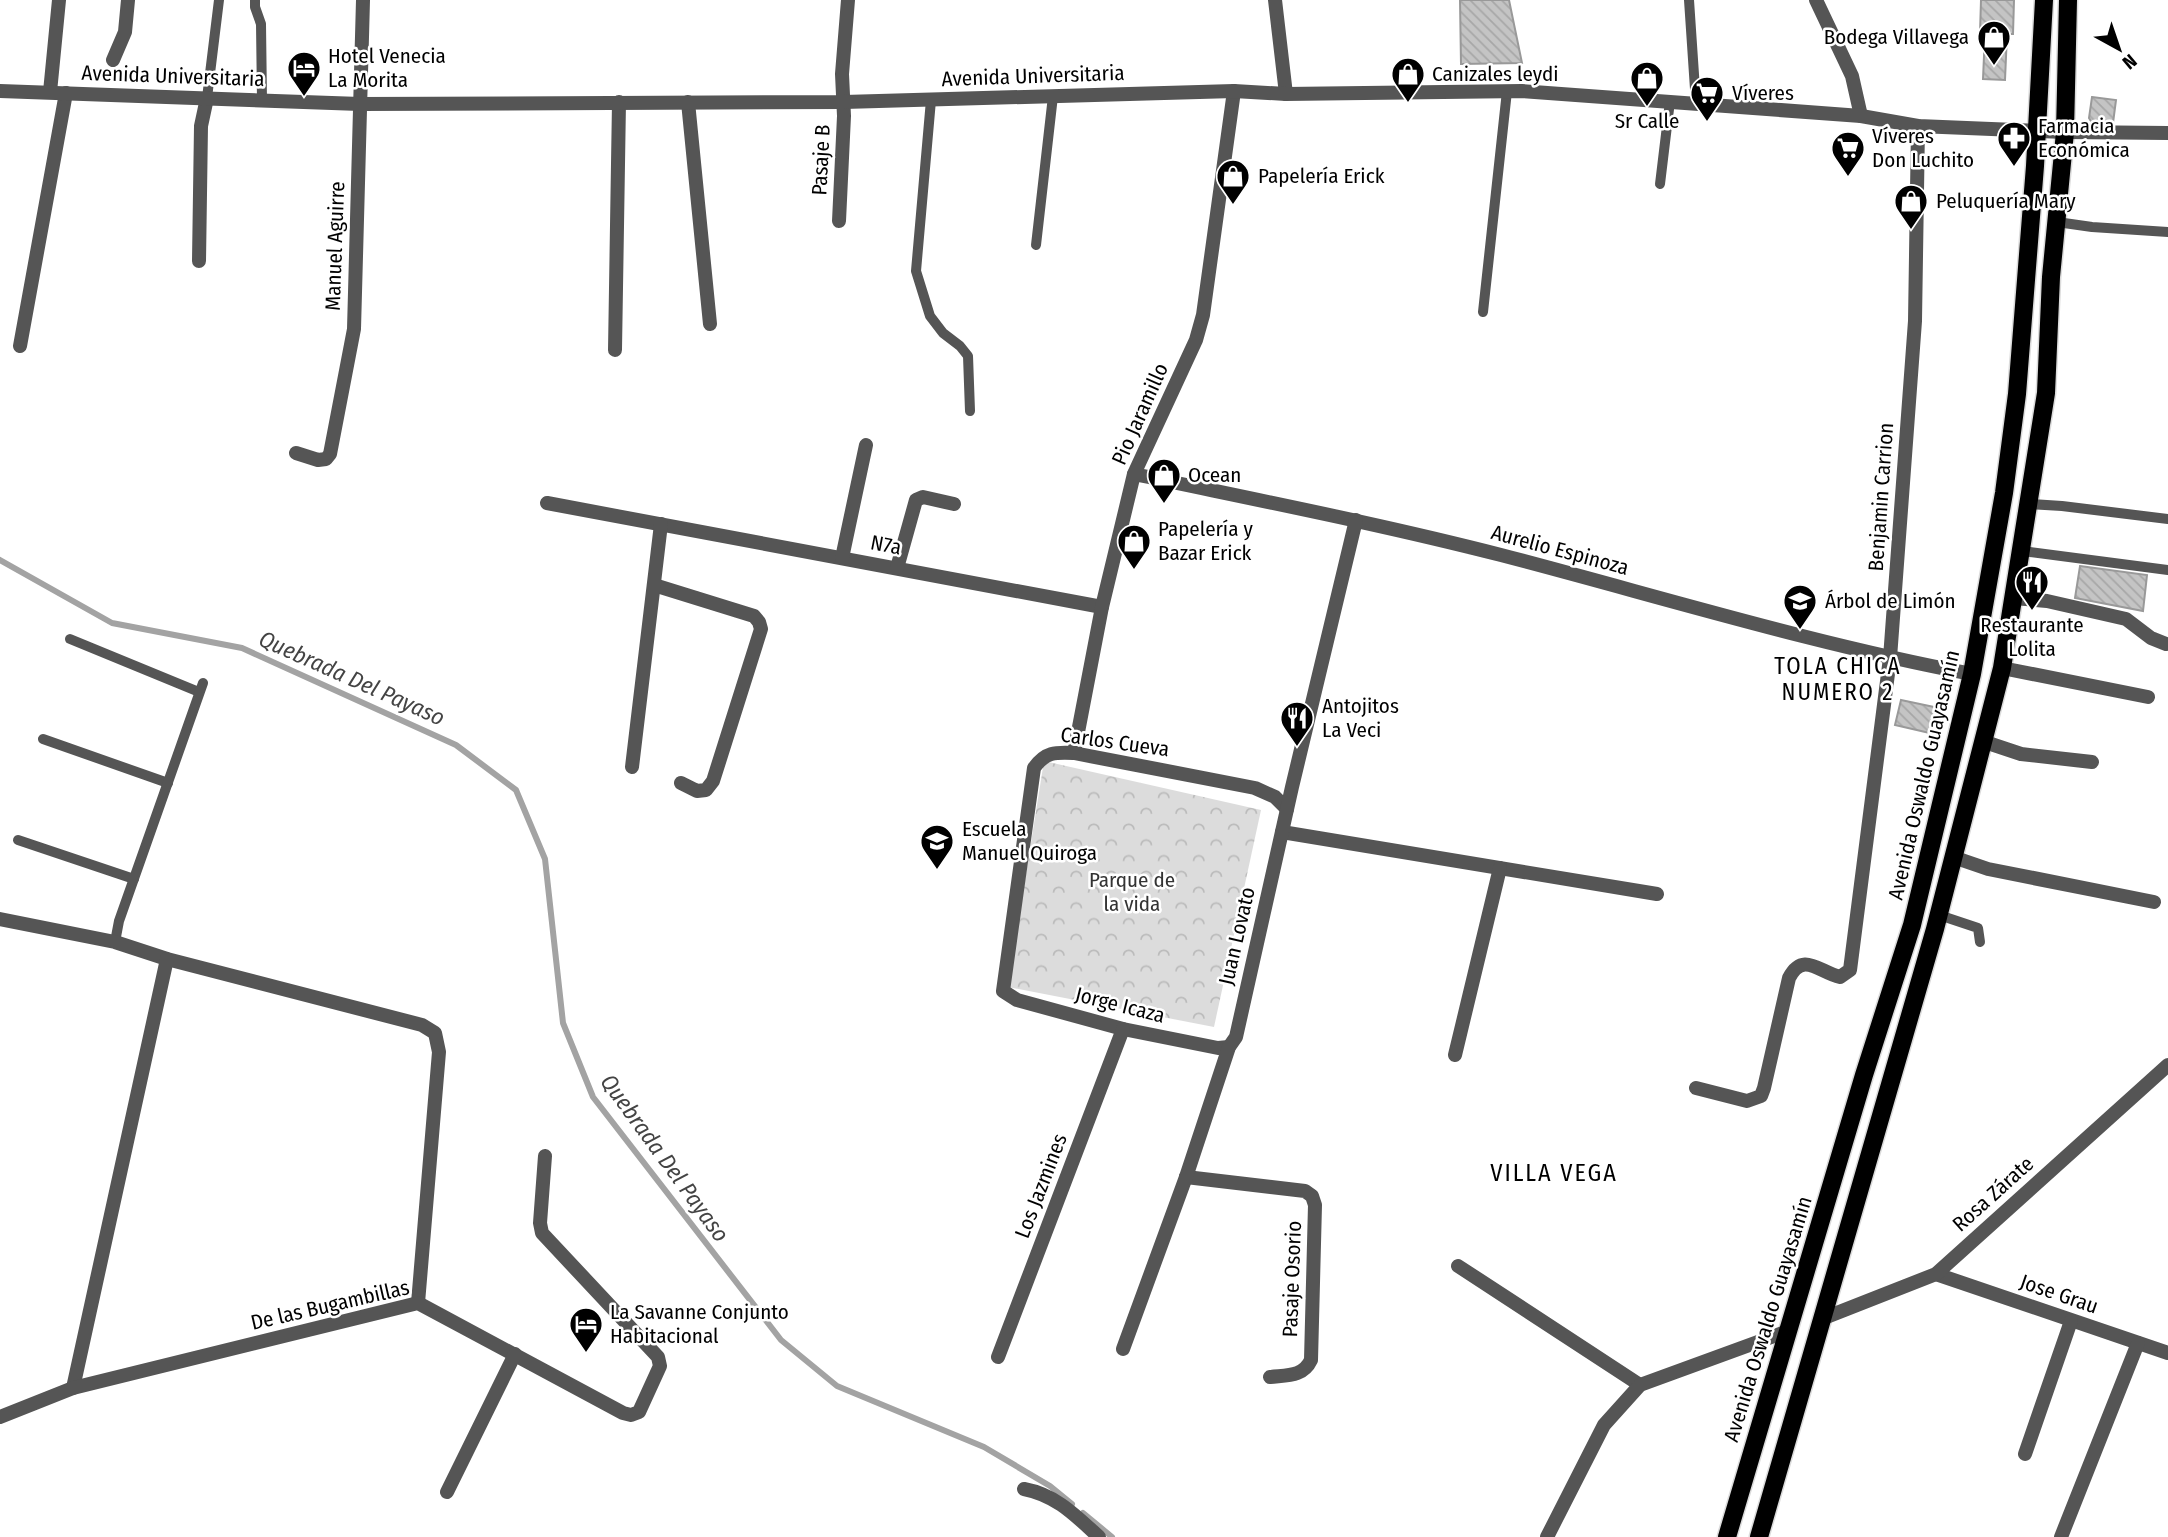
<svg xmlns="http://www.w3.org/2000/svg" width="2168" height="1537" font-family="'Fira Sans Condensed',sans-serif">
<style>
.forest{fill:url(#forest-crowns)}
.lines{fill:none;stroke-linecap:round;stroke-linejoin:round}
.stream{stroke:#a3a3a3;stroke-width:6}
.building{fill:url(#building-back-hatch);stroke:#999;stroke-width:2}
.primary-casing{stroke:#dbdbdb;stroke-width:21}
.service{stroke:#555;stroke-width:10}
.minor{stroke:#555;stroke-width:14}
.tertiary{stroke:#555;stroke-width:14}
.primary{stroke:#000;stroke-width:18}
.labels{text-anchor:middle;stroke-width:5;stroke-linejoin:round;paint-order:stroke}
.poi-label{font-size:21px;fill:#000;stroke:#fff;text-anchor:start}
.street-label{font-size:21px;fill:#000;stroke:#fff}
.park-label{font-size:21px;fill:#333;stroke:#fff}
.neighbourhood-label{font-size:23px;letter-spacing:2px;fill:#000;stroke:#fff}
.water-label{font-size:23px;font-style:italic;fill:#444;stroke:#fff}
.quarter-label{font-size:24px;letter-spacing:2px;fill:#000;stroke:#fff}
</style>
<defs>
<pattern id="forest-crowns" width="20" height="18" patternUnits="userSpaceOnUse" patternTransform="scale(1.75)"><rect width="20" height="18" fill="#dcdcdc"/><path d="M2 6a3 3 0 1 1 6 0M12 15a3 3 0 1 1 6 0" fill="none" stroke="#bbb"/></pattern>
<pattern id="building-back-hatch" width="6" height="6" patternUnits="userSpaceOnUse" patternTransform="scale(1.75)"><rect width="6" height="6" fill="#c4c4c4"/><path d="M-1 5l2 2M0 0l6 6M5-1l2 2" fill="none" stroke="#a7a7a7"/></pattern>
</defs>
<rect width="100%" height="100%" fill="#fff"/>
<!-- forest -->
<path class="forest" d="M1044,761l217,49 -47,217 -206,-40z"/>
<g class="lines">
<!-- stream -->
<g class="stream">
<path d="M0,560l112,63 130,25 214,97 60,45 29,69 18,164 30,74 188,243 56,46 147,61 66,39 22,18"/>
<path d="M1083,1513l29,24"/>
</g>
</g>
<!-- building -->
<g class="building">
<path d="M1460,0h49l13,63 -61,1z"/>
<path d="M1981,0h33l-1,34h-6l-2,46 -22,-1 2,-46h-5z"/>
<path d="M2092,97l24,3 -3,23h-21l-3,-5z"/>
<path d="M2080,566l67,9 -4,36 -68,-13z"/>
<path d="M1901,700l38,8 -5,26 -39,-9z"/>
</g>
<g class="lines">
<defs>
<g id="primary">
<path d="M1727,1537l137,-462 48,-150 60,-251 32,-181 13,-99 18,-228 9,-166"/>
<path d="M1759,1537l176,-608 67,-261 44,-275 5,-116 14,-145 3,-132"/>
</g>
</defs>
<!-- primary casing -->
<use href="#primary" class="primary-casing"/>
<!-- service -->
<g class="service">
<path d="M255,0v7l6,17 1,77"/>
<path d="M1689,0l7,104"/>
<path d="M207,98l12,-98"/>
<path d="M931,100l-15,171 14,45 13,17 17,13 8,10 2,55"/>
<path d="M1660,184l10,-83"/>
<path d="M2057,222l35,5 76,5"/>
<path d="M1036,245l17,-149"/>
<path d="M1483,312l24,-221"/>
<path d="M2030,504l32,2 106,13"/>
<path d="M2022,551l146,19"/>
<path d="M70,639l129,53"/>
<path d="M43,739l125,44"/>
<path d="M18,840l116,39"/>
<path d="M1939,915l39,13 2,14"/>
<path d="M115,942l4,-21 84,-238"/>
</g>
<!-- minor -->
<g class="minor">
<path d="M1275,0l11,94"/>
<path d="M1816,0l36,76 9,40"/>
<path d="M113,60l12,-28 3,-32"/>
<path d="M50,92l9,-92"/>
<path d="M688,102l22,222"/>
<path d="M2065,132l103,1"/>
<path d="M839,221l5,-105 -2,-42 6,-74"/>
<path d="M199,261l2,-135 6,-28"/>
<path d="M20,346l46,-253"/>
<path d="M615,350l4,-248"/>
<path d="M296,453l22,7 8,-1 4,-5 24,-125 9,-329"/>
<path d="M1134,474c123,26 246,50 367,81 157,41 312,89 471,119"/>
<path d="M547,503l555,104"/>
<path d="M842,558l24,-113"/>
<path d="M897,568l19,-68 7,-3 31,7"/>
<path d="M654,585l100,31 5,6 2,7 -48,152 -7,9 -9,1 -16,-8"/>
<path d="M2014,598l33,3 79,18 25,19 15,6"/>
<path d="M2002,668l146,29"/>
<path d="M1982,741l39,13 71,8"/>
<path d="M1074,753l28,-146 32,-133 62,-134 7,-25 31,-224"/>
<path d="M632,767l29,-243"/>
<path d="M1282,832l375,62"/>
<path d="M1953,857l35,12 166,33"/>
<path d="M0,919l115,23 52,17 255,66 13,8 4,19 -21,251"/>
<path d="M1229,1047l-11,1 -95,-19 -106,-29 -14,-9 31,-223c11,-16 21,-16 40,-15l181,35 20,9 12,12"/>
<path d="M1455,1055l45,-187"/>
<path d="M1696,1088l51,13 14,-5 3,-8 25,-110c14,-27 30,-6 51,-1l10,-7 40,-312 25,-337 3,-195"/>
<path d="M1186,1177l119,14 7,5 3,9 -4,155c-8,17 -24,15 -41,17"/>
<path d="M1458,1266l182,119"/>
<path d="M1936,1274l232,79"/>
<path d="M1824,1318l112,-44 232,-209"/>
<path d="M1123,1349l63,-172 43,-130 7,-10 56,-250 64,-267"/>
<path d="M998,1357l125,-328"/>
<path d="M73,1388l94,-429"/>
<path d="M0,1417l73,-29 345,-85 205,110 8,2 8,-3 21,-46 -2,-9 -116,-124 -2,-10 5,-67"/>
<path d="M2025,1454l46,-133"/>
<path d="M1024,1489c32,6 51,26 75,48"/>
<path d="M447,1492l68,-138"/>
<path d="M1547,1537l57,-112 36,-40 148,-54"/>
<path d="M2061,1537l77,-194"/>
</g>
<!-- tertiary -->
<path class="tertiary" d="M0,91l360,13 484,-2 390,-11 52,3 236,-3 339,25 57,10 147,6"/>
<!-- primary -->
<use href="#primary" class="primary"/>
</g>
<!-- icons -->
<defs>
<symbol id="shop-pin" viewBox="-11 -11 22 30"><path d="M0 17L-7.5 6A9.5 9.5 0 1 1 7.5 6Z" fill="#000" stroke="#fff"/><path d="M-5-2.5h2.3a2.7 3.5 0 0 1 5.4 0H5L5.5 6h-11ZM-1.5-2.5h3a1.5 2.3 0 0 0-3 0Z" fill="#fff"/></symbol>
<symbol id="hotel-pin" viewBox="-11 -11 22 30"><path d="M0 17L-7.5 6A9.5 9.5 0 1 1 7.5 6Z" fill="#000" stroke="#fff"/><path d="M-6-4.5h1.5V1H6V5H4.5V3h-9V5H-6ZM-4 0a1.8 1.8 0 1 1 3.6 0ZM.5 0V-2.5h3Q6-2.5 6 0Z" fill="#fff"/></symbol>
<symbol id="supermarket-pin" viewBox="-11 -11 22 30"><path d="M0 17L-7.5 6A9.5 9.5 0 1 1 7.5 6Z" fill="#000" stroke="#fff"/><path d="M-6-5.5h2.5l.6 2H6L4.5 2H-2.5L-4.4-4H-6ZM-1.5 3.2a1.3 1.3 0 1 0 .1 0ZM3 3.2a1.3 1.3 0 1 0 .1 0Z" fill="#fff"/></symbol>
<symbol id="pharmacy-pin" viewBox="-11 -11 22 30"><path d="M0 17L-7.5 6A9.5 9.5 0 1 1 7.5 6Z" fill="#000" stroke="#fff"/><path d="M-2-6h4v4h4v4h-4v4h-4v-4h-4v-4h4Z" fill="#fff"/></symbol>
<symbol id="restaurant-pin" viewBox="-11 -11 22 30"><path d="M0 17L-7.5 6A9.5 9.5 0 1 1 7.5 6Z" fill="#000" stroke="#fff"/><path d="M-5-6h1v4h1v-4h1v4h1v-4h1v5L-1.5 .5V6h-2V.5L-5-1ZM5-6V6H3V1.5H1.5Q1.5-4 5-6Z" fill="#fff"/></symbol>
<symbol id="school-pin" viewBox="-11 -11 22 30"><path d="M0 17L-7.5 6A9.5 9.5 0 1 1 7.5 6Z" fill="#000" stroke="#fff"/><path d="M0-5L7-2L0 1L-7-2ZM-4 1L0 2.5L4 1V4Q0 6-4 4Z" fill="#fff"/></symbol>
</defs>
<g fill-rule="evenodd">
<use href="#shop-pin" x="1975" y="18" width="38" height="52"/>
<use href="#hotel-pin" x="285" y="49" width="38" height="52"/>
<use href="#shop-pin" x="1389" y="55" width="38" height="52"/>
<use href="#shop-pin" x="1628" y="59" width="38" height="52"/>
<use href="#supermarket-pin" x="1688" y="74" width="38" height="52"/>
<use href="#pharmacy-pin" x="1995" y="119" width="38" height="52"/>
<use href="#supermarket-pin" x="1829" y="129" width="38" height="52"/>
<use href="#shop-pin" x="1214" y="157" width="38" height="52"/>
<use href="#shop-pin" x="1892" y="182" width="38" height="52"/>
<use href="#shop-pin" x="1145" y="456" width="38" height="52"/>
<use href="#shop-pin" x="1115" y="522" width="38" height="52"/>
<use href="#restaurant-pin" x="2013" y="563" width="38" height="52"/>
<use href="#school-pin" x="1781" y="582" width="38" height="52"/>
<use href="#restaurant-pin" x="1278" y="699" width="38" height="52"/>
<use href="#school-pin" x="918" y="822" width="38" height="52"/>
<use href="#hotel-pin" x="567" y="1305" width="38" height="52"/>
</g>
<g class="labels">
<!-- poi labels -->
<g class="poi-label">
<text x="1969" y="44" text-anchor="end">Bodega Villavega</text>
<text x="328" y="63">Hotel Venecia<tspan x="328" dy="24">La Morita</tspan></text>
<text x="1432" y="81">Canizales leydi</text>
<text x="1732" y="100">Víveres</text>
<text x="1647" y="128" text-anchor="middle">Sr Calle</text>
<text x="2038" y="133">Farmacia<tspan x="2038" dy="24">Económica</tspan></text>
<text x="1872" y="143">Víveres<tspan x="1872" dy="24">Don Luchito</tspan></text>
<text x="1258" y="183">Papelería Erick</text>
<text x="1936" y="208">Peluquería Mary</text>
<text x="1188" y="482">Ocean</text>
<text x="1158" y="536">Papelería y<tspan x="1158" dy="24">Bazar Erick</tspan></text>
<text x="1825" y="608">Árbol de Limón</text>
<text x="2032" y="632" text-anchor="middle">Restaurante<tspan x="2032" dy="24">Lolita</tspan></text>
<text x="1322" y="713">Antojitos<tspan x="1322" dy="24">La Veci</tspan></text>
<text x="962" y="836">Escuela<tspan x="962" dy="24">Manuel Quiroga</tspan></text>
<text x="610" y="1319">La Savanne Conjunto<tspan x="610" dy="24">Habitacional</tspan></text>
</g>
<!-- street labels -->
<g class="street-label">
<text transform="translate(173 76) rotate(2)" y="7">Avenida Universitaria</text>
<text transform="translate(1033 76) rotate(-2)" y="7">Avenida Universitaria</text>
<text transform="translate(821 160) rotate(-87)" y="7">Pasaje B</text>
<text transform="translate(335 246) rotate(-88)" y="7">Manuel Aguirre</text>
<text transform="translate(1140 414) rotate(-66)" y="7">Pio Jaramillo</text>
<text transform="translate(1881 497) rotate(-86)" y="7">Benjamin Carrion</text>
<text transform="translate(886 545) rotate(11)" y="7">N7a</text>
<text transform="translate(1560 550) rotate(15)" y="7">Aurelio Espinoza</text>
<text transform="translate(1115 742) rotate(8)" y="7">Carlos Cueva</text>
<text transform="translate(1924 775) rotate(-77)" y="7">Avenida Oswaldo Guayasamín</text>
<text transform="translate(1237 936) rotate(-77)" y="7">Juan Lovato</text>
<text transform="translate(1120 1005) rotate(14)" y="7">Jorge Icaza</text>
<text transform="translate(1041 1186) rotate(-69)" y="7">Los Jazmines</text>
<text transform="translate(1993 1194) rotate(-42)" y="7">Rosa Zárate</text>
<text transform="translate(1292 1279) rotate(-88)" y="7">Pasaje Osorio</text>
<text transform="translate(2059 1294) rotate(19)" y="7">Jose Grau</text>
<text transform="translate(330 1305) rotate(-13)" y="7">De las Bugambillas</text>
<text transform="translate(1768 1319) rotate(-73)" y="7">Avenida Oswaldo Guayasamín</text>
</g>
<!-- park labels -->
<g class="park-label">
<text x="1132" y="887">Parque de<tspan x="1132" dy="24">la vida</tspan></text>
</g>
<!-- neighbourhood labels -->
<g class="neighbourhood-label">
<text x="1838" y="674">TOLA CHICA<tspan x="1838" dy="26">NUMERO 2</tspan></text>
</g>
<!-- water labels -->
<g class="water-label">
<text transform="translate(352 678) rotate(24)" y="8">Quebrada Del Payaso</text>
<text transform="translate(665 1158) rotate(54)" y="8">Quebrada Del Payaso</text>
</g>
<!-- quarter labels -->
<g class="quarter-label">
<text x="1554" y="1181">VILLA VEGA</text>
</g>
</g>
<!-- north arrow -->
<g transform="translate(2119 49) rotate(140)" stroke="#ffffff" stroke-width="5" paint-order="stroke">
<path d="M0-5L12 26L0 18L-12 26Z" fill="#000000"/>
<text y="-10" font-size="19" font-weight="bold" text-anchor="middle" fill="#000000">N</text>
</g>
</svg>
